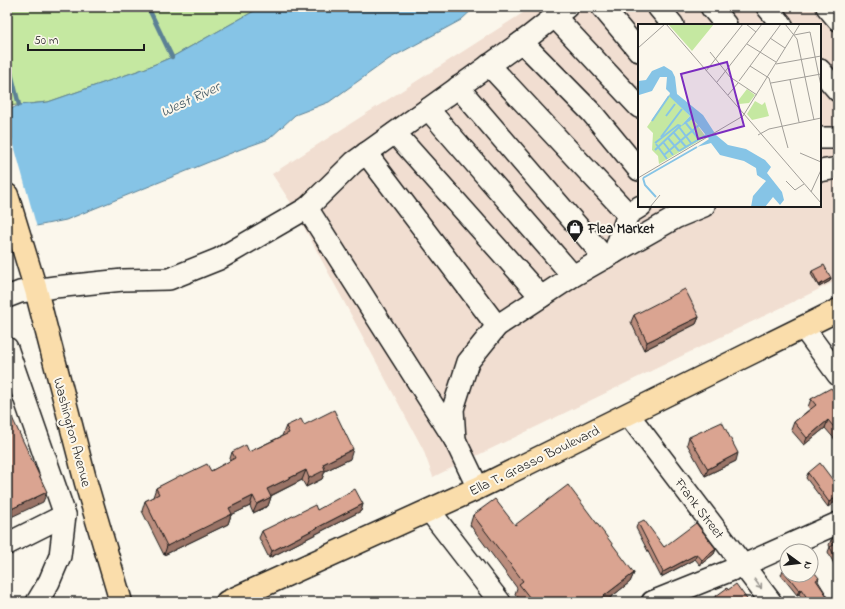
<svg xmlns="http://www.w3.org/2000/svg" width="845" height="609" font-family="'Indie Flower',sans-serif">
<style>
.built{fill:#f1ded1;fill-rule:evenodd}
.green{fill:#c5e8a1;stroke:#70825e}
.water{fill:#86c4e6;stroke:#5c8195}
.pier{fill:#fbf7ec}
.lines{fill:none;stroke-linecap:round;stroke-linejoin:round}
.stream{stroke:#5c8195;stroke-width:4.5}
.minor-casing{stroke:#1c1c1c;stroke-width:24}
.major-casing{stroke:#1c1c1c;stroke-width:25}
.minor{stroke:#fbf7ec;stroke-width:21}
.major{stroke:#faddab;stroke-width:22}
.wall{fill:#bb8d7d;stroke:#1c1c1c}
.shaded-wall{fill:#997366;stroke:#1c1c1c}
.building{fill:#daa491;stroke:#1c1c1c}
.oneway{stroke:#97948e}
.labels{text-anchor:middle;stroke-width:4;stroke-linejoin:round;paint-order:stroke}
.poi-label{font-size:14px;font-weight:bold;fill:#1c1c1c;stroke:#fbf7ec;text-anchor:start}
.street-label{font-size:14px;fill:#1c1c1c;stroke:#fbf7ec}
.water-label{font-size:15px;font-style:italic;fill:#415763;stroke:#fbf7ec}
.inset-river{fill:none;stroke:#86c4e6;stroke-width:2}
.inset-road{fill:none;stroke:#a29f99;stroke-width:1}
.view{fill:#7b2cbf;fill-opacity:0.15;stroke:#7b2cbf;stroke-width:2}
.inset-edge{fill:none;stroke:#1c1c1c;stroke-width:2}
</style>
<rect width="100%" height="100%" fill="#fbf7ec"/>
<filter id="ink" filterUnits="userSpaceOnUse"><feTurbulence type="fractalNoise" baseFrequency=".025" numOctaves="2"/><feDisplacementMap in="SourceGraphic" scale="8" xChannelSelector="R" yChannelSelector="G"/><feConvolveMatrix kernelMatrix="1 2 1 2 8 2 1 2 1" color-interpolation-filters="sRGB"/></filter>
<g filter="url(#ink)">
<!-- built -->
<path class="built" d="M 532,7 L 838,7 L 838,280 L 433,477 L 423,449 L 291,203 L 272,174 ZM 639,25 L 820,25 L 820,206 L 639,206 Z"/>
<!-- green -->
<path class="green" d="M 7,7 L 258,7 L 256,10 L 172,57 L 146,68 L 48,102 L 7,106 Z"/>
<!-- water -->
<path class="water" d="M 258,7 L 475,7 L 461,20 L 389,59 L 329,102 L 295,115 L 269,139 L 241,149 L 66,220 L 7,232 L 7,111 L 19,105 L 48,102 L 146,68 L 172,57 L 256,10 Z"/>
<!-- pier -->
<path class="pier" d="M 7,120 L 37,228 L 7,234 Z"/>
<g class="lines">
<!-- stream -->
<g class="stream">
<path d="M 148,7 L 172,57"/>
<path d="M 7,57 L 19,105"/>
</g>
<defs>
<g id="minor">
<path d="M 602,7 L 639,51"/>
<path d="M 658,7 L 673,25"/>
<path d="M 711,7 L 726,25"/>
<path d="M 767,7 L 782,25"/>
<path d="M 827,7 L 838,20"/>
<path d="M 555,17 L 639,107"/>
<path d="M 522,42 L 592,113 L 639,170"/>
<path d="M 489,65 L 628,214"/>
<path d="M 820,70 L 838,91"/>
<path d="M 458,87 L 605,258"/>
<path d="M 428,109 L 573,276"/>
<path d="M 395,133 L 541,297"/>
<path d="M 820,138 L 838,138"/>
<path d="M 366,153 L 497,326"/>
<path d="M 820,171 L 838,168"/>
<path d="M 307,208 L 354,162 L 530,36 L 567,7"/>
<path d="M 614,253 L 628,214 L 641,206"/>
<path d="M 7,297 L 20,292 L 55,287 L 123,280 L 169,279 L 219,259 L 307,208 L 455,440"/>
<path d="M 803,327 L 838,375"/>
<path d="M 7,348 L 65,515 L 7,544"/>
<path d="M 628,414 L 771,602"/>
<path d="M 478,488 L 455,440 L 453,409 L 468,362 L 497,326 L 573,276 L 675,218 L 704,206"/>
<path d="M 429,510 L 500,602"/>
<path d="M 37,602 L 49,582 L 60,556 L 65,515"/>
<path d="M 652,602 L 744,565 L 838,523"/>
</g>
<g id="major">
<path d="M 7,195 L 36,290 L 86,483 L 121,602"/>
<path d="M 227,602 L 478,488 L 838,310"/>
</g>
</defs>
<!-- minor casing -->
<use href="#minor" class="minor-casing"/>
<!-- major casing -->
<use href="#major" class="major-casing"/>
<!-- minor -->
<use href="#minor" class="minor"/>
<!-- major -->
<use href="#major" class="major"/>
</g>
<!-- wall -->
<g class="wall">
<path d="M 812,271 L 831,278 L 830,281 L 819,287 L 811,274 Z"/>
<path d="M 634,315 L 699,317 L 696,324 L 644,350 L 631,322 Z"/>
<path d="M 838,397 L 838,443 L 825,428 L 804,445 L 791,430 L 794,422 L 810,409 L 808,407 L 811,399 Z"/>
<path d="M 304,425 L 350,459 L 325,471 L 322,479 L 306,487 L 302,480 L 271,496 L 271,497 L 268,506 L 253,513 L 250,506 L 231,515 L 228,524 L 164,555 L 142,511 L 145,501 L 153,497 L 156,488 L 182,476 L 211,471 L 229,462 L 232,452 L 249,452 L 282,436 L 286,426 Z"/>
<path d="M 689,437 L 736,461 L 705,476 L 687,444 Z"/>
<path d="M 808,473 L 838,487 L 828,507 L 806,478 Z"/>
<path d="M 363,504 L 361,511 L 269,558 L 259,538 L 262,531 L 317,510 Z"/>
<path d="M 473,515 L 515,525 L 634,573 L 630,582 L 605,602 L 522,602 L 515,594 L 517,588 L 470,525 Z"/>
<path d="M 638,523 L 664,547 L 716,549 L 714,554 L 700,565 L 695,559 L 661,577 L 636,528 Z"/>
<path d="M 838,536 L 838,570 L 837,570 L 828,552 L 830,547 L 829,545 L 831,540 Z"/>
<path d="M 783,570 L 819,578 L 818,581 L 831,602 L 805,602 L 799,594 L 797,595 L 781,575 Z"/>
</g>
<!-- shaded-wall -->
<g class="shaded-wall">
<path d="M 831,278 L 830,281 L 819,287 L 819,285 Z"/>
<path d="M 699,317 L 696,324 L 644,350 L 647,342 Z"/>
<path d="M 828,420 L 825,428 L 804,445 L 807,438 Z"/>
<path d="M 353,449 L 350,459 L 325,471 L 322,479 L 306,487 L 309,478 L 323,464 Z"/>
<path d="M 738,453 L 736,461 L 705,476 L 708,469 Z"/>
<path d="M 306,470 L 302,480 L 264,499 L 267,489 Z"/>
<path d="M 47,492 L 43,502 L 7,519 L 7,511 Z"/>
<path d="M 253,496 L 250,506 L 231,515 L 228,524 L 164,555 L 167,546 L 229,508 Z"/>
<path d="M 838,496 L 838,500 L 828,507 L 829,502 Z"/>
<path d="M 271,497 L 268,506 L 253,513 L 257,504 Z"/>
<path d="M 363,504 L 361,511 L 269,558 L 272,551 Z"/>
<path d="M 716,549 L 714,554 L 700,565 L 702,560 Z"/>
<path d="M 697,554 L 695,559 L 661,577 L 663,572 Z"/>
<path d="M 634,573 L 630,582 L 605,602 L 596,602 Z"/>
<path d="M 801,589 L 799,594 L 797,595 L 799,590 Z"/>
</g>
<!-- building -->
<g class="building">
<path d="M 824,265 L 831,278 L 819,285 L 812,271 Z"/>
<path d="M 685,289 L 699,317 L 647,342 L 634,315 Z"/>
<path d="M 831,388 L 838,397 L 838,432 L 828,420 L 807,438 L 794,422 L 816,405 L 811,399 Z"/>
<path d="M 7,407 L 47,492 L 7,511 Z"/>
<path d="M 334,410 L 353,449 L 323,464 L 325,470 L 309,478 L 306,470 L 267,489 L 271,497 L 257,504 L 253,496 L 229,508 L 232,514 L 167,546 L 145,501 L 159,494 L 156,488 L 181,475 L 182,476 L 207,464 L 211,471 L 235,458 L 232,452 L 246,445 L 249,452 L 289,433 L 286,426 L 301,419 L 304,425 Z"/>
<path d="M 722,422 L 738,453 L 708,469 L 689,437 Z"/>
<path d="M 820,463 L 838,487 L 838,496 L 829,502 L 808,473 Z"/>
<path d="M 568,485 L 634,573 L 596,602 L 533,602 L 519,584 L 523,581 L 473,515 L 495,499 L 515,525 Z"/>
<path d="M 355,489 L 363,504 L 272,551 L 262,531 L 315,505 L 317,510 Z"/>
<path d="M 644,520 L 664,547 L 696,523 L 716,549 L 702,560 L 697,554 L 663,572 L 638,523 Z"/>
<path d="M 838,536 L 838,563 L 830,547 L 834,545 L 831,540 Z"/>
<path d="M 787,568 L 787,575 L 783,570 Z"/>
<path d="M 811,568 L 819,578 L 816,580 L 831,602 L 810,602 L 801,589 L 799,590 L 787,575 L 811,575 Z"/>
<path d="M 736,584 L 749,602 L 714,602 L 712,599 L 727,588 L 728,590 Z"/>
</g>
<!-- one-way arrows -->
<defs><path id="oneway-shaft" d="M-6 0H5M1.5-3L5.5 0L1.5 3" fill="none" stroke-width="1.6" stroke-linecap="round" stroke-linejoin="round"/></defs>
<use class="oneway" href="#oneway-shaft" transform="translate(758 584) rotate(53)"/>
</g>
<!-- icons -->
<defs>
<symbol id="shop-pin" viewBox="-11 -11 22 30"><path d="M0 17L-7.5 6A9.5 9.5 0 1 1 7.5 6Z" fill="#1c1c1c" stroke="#fbf7ec"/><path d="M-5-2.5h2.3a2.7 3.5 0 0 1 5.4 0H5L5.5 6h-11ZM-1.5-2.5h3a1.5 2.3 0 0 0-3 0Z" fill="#fff"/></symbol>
</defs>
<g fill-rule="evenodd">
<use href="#shop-pin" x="565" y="218" width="20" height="27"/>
</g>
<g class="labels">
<!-- poi labels -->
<g class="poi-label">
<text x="588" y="233">Flea Market</text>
</g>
<!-- street labels -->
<g class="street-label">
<text transform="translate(73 432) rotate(75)" y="5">Washington Avenue</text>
<text transform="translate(534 460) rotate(-26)" y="5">Ella T. Grasso Boulevard</text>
<text transform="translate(700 508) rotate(53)" y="5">Frank Street</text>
</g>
<!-- water labels -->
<g class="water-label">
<text transform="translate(190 99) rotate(-25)" y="5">West River</text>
</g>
</g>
<!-- overview -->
<g transform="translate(638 24)">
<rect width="183" height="183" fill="#fbf7ec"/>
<path d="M 30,0 L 76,0 L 54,27 ZM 109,65 L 117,71 L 111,79 L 101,80 L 99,78 ZM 31,71 L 52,92 L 44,101 L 55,95 L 68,113 L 21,140 L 20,132 L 14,126 L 15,109 L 9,103 ZM 117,77 L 124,81 L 127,78 L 131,92 L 114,96 L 109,90 Z" fill="#c5e8a1"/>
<path d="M 26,42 L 34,47 L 37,53 L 39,70 L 65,91 L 78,111 L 90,121 L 108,125 L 127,136 L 133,143 L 129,149 L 144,168 L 146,176 L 142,181 L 135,173 L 127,183 L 113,183 L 115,172 L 128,157 L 119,151 L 118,144 L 106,137 L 82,131 L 73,119 L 59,123 L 71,115 L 55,95 L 42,103 L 52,92 L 31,72 L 32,69 L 28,65 L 29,53 L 22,53 L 14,67 L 1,71 L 0,57 L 8,56 L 14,47 Z" fill="#86c4e6"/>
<path class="inset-river" d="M 28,92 L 37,80M 14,97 L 31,72M 47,98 L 60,114M 36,109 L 48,123M 23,113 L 44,85M 30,114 L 41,127M 25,118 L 35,131M 17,119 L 40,101 L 43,102M 18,120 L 29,135M 17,126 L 41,103 L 53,119M 41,127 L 68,111M 26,131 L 61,101M 5,154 L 59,123M 5,154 L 7,161 L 18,173"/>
<path class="inset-road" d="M 28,0 L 183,179M 108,0 L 118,8M 147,0 L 159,15 L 176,96M 156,11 L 172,8 L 183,62M 132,14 L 147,24M 109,20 L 138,38M 0,24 L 27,0M 72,28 L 92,53 L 119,71M 138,40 L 183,32M 112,42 L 131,54 L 150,124M 68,47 L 105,0M 152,56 L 161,98M 101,57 L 143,0M 79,58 L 124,0M 133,59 L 183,50M 90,71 L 100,59M 120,111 L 131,105 L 183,94M 162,129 L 183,138M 0,154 L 105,92 L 162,0M 148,157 L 157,166 L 166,160M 173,168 L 183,146M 12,183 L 22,171"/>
<path class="view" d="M 89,38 L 106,102 L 60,115 L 43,50 Z"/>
<rect width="183" height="183" class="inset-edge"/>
</g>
<!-- margin -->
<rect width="845" height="609" fill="none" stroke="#fbf7ec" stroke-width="24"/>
<rect x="12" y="12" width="821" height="585" fill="none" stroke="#1c1c1c" stroke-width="1.5" filter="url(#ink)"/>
<!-- north arrow -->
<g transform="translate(799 563) rotate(105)"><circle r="19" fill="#fbf7ec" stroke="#a29f99"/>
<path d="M0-3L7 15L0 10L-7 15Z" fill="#1c1c1c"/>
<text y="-6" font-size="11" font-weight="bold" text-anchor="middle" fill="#1c1c1c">N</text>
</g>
<!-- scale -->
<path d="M28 44v6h116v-6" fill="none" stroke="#1c1c1c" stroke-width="2"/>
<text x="34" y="44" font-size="12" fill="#1c1c1c" stroke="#fbf7ec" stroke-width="3" paint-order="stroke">50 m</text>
</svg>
